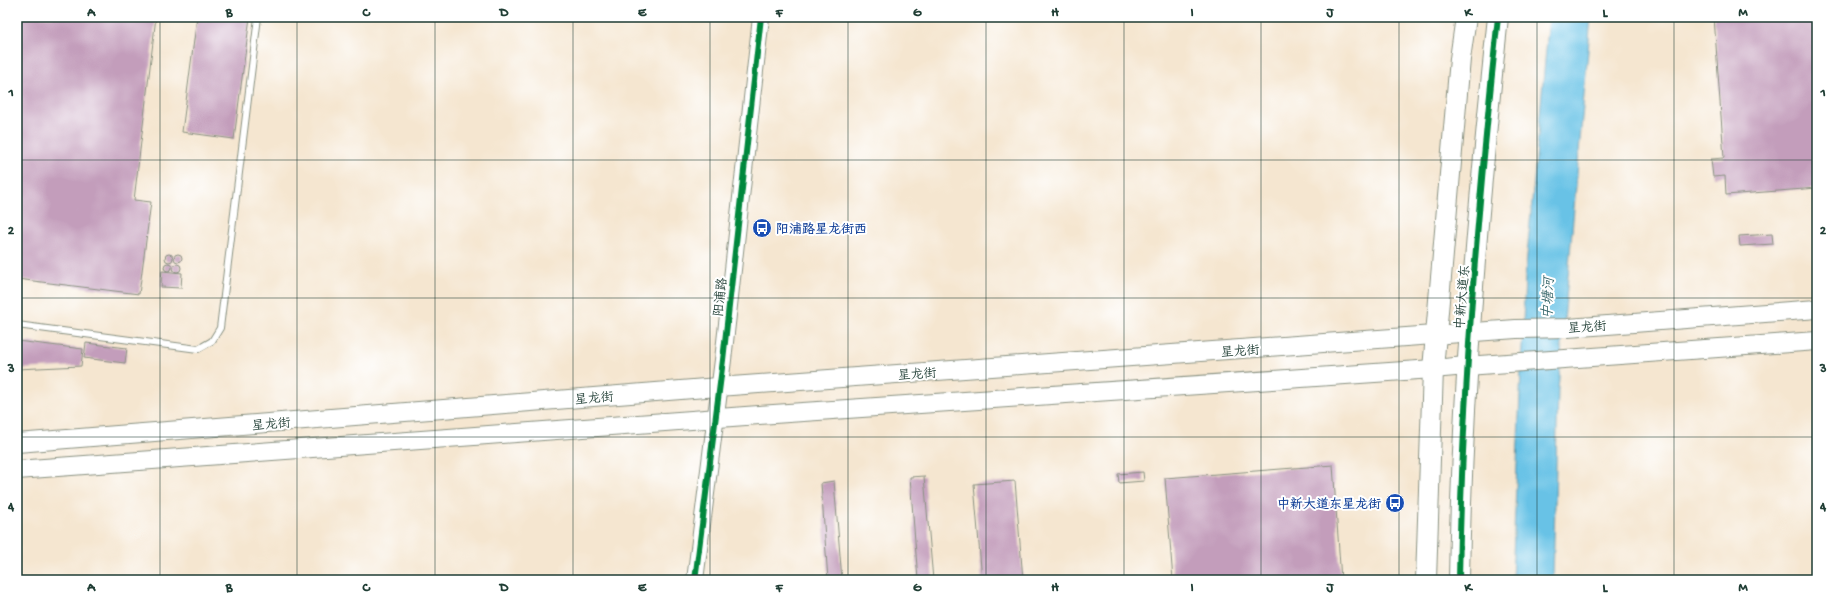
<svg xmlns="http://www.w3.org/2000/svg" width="1834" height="597" font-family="'Gochi Hand','LXGW WenKai TC',sans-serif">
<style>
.water{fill:#68c2e6;stroke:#44808d}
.building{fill:#c39dbb}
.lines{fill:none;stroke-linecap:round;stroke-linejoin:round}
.service-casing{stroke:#8a9282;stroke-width:8}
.tertiary-casing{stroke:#8a9282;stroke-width:18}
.secondary-casing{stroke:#8a9282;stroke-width:20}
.primary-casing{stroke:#8a9282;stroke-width:22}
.service{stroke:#fff;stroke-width:6}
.tertiary{stroke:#fff;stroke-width:16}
.secondary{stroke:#fff;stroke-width:18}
.primary{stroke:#fff;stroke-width:20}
.cycleway-casing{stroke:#fff;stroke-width:8}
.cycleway{stroke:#00873e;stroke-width:6}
.grid{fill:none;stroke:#1f3d34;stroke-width:1;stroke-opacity:0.55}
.labels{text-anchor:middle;stroke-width:4;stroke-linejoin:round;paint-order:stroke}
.transit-label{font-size:13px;font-weight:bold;fill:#164399;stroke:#fff;text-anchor:start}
.street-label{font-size:13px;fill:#1f3d34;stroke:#fff}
.water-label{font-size:14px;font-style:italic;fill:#356569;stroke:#fff}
.neatline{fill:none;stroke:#1f3d34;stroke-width:1.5}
.grid-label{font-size:13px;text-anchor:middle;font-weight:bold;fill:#1f3d34}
</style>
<rect width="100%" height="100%" fill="#fff"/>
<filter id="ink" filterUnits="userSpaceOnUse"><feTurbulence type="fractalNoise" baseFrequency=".025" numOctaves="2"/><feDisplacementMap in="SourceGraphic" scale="8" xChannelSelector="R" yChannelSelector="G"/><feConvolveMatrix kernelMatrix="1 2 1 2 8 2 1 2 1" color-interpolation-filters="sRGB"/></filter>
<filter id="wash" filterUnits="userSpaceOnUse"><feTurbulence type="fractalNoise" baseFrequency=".012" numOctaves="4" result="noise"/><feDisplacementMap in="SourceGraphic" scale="16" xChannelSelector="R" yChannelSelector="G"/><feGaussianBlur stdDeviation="0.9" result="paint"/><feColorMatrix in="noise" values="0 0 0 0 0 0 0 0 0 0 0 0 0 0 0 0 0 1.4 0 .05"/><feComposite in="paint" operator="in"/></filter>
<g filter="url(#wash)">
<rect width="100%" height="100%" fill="#f5e6d0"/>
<!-- water -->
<path class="water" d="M 1549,17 L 1591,17 L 1558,389 L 1553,580 L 1512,580 L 1525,277 Z"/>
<g id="blocks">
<!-- building -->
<g class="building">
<path d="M 17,17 L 156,17 L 134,200 L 151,202 L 139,294 L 17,279 Z"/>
<path d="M 197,17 L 250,17 L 234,139 L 182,132 Z"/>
<path d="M 1714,17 L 1817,17 L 1817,188 L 1726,195 L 1725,176 L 1713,177 L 1711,159 L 1724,158 Z"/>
<path d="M 1772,234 L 1773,244 L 1740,246 L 1739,236 Z"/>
<circle cx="178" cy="258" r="4"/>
<circle cx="169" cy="258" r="4"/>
<circle cx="168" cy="267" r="4"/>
<circle cx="177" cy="268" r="4"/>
<path d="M 162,271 L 182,273 L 181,288 L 161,287 Z"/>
<path d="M 17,341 L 83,349 L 81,366 L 17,369 Z"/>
<path d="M 86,343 L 127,348 L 125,363 L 84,358 Z"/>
<path d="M 1333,465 L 1341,580 L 1173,580 L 1165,478 Z"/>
<path d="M 1143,472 L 1144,481 L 1119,483 L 1118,474 Z"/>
<path d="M 924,476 L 933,580 L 918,580 L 910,477 Z"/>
<path d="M 834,481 L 842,580 L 828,580 L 821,483 Z"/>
<path d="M 1015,481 L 1023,580 L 982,580 L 974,484 Z"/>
</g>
</g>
</g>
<g filter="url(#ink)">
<use href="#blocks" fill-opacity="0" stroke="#8a9282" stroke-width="1"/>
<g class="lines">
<defs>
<path id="service" d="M 17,325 L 198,349 L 212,341 L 220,328 L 258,17"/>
<path id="tertiary" d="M 695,580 L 723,360 L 761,17"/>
<g id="secondary">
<path d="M 17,443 L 718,387 L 1516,329 L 1568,328 L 1817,309"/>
<path d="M 17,470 L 759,415 L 1433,369 L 1466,366 L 1817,341"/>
</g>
<g id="primary">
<path d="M 1426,580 L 1433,369 L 1460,59 L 1466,17"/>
<path d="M 1459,580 C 1462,392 1478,204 1498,17"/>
</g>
</defs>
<!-- service casing -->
<use href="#service" class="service-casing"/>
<!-- tertiary casing -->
<use href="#tertiary" class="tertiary-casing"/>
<!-- secondary casing -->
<use href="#secondary" class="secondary-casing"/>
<!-- primary casing -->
<use href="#primary" class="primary-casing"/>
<!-- service -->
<use href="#service" class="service"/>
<!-- tertiary -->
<use href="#tertiary" class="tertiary"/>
<!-- secondary -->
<use href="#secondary" class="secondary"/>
<!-- primary -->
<use href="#primary" class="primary"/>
<defs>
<g id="cycleway">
<path d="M 695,580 L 723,360 L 761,17"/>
<path d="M 1459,580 C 1462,392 1478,204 1498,17"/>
</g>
</defs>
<!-- cycleway casing -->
<use href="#cycleway" class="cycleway-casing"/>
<!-- cycleway -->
<use href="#cycleway" class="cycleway"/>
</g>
</g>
<!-- grid -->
<path class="grid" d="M 160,17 L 160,580M 297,17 L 297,580M 435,17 L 435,580M 573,17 L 573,580M 710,17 L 710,580M 848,17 L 848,580M 986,17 L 986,580M 1124,17 L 1124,580M 1261,17 L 1261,580M 1399,17 L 1399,580M 1537,17 L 1537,580M 1674,17 L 1674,580M 17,160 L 1817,160M 17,298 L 1817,298M 17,437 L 1817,437"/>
<!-- icons -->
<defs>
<symbol id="bus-disc" viewBox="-11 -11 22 22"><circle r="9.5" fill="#1a4fb4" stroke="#fff"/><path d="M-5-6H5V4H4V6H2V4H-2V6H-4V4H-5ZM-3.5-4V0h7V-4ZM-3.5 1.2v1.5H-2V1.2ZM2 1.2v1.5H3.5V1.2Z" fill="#fff"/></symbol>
</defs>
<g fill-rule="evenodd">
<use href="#bus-disc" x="751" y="217" width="22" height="22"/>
<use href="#bus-disc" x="1384" y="492" width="22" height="22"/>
</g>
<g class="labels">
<!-- transit labels -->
<g class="transit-label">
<text x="776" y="233">阳浦路星龙街西</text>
<text x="1381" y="508" text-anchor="end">中新大道东星龙街</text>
</g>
<!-- street labels -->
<g class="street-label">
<text transform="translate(719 297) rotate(-84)" y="5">阳浦路</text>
<text transform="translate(1461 297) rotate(-85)" y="5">中新大道东</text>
<text transform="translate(1587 326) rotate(-4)" y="5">星龙街</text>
<text transform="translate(1240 350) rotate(-4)" y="5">星龙街</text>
<text transform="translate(917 373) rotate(-4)" y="5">星龙街</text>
<text transform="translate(594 397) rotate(-5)" y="5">星龙街</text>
<text transform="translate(271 423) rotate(-5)" y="5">星龙街</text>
</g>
<!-- water labels -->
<g class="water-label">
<text transform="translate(1547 298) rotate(-87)" y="5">中塘河</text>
</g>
</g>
<!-- margin -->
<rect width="1834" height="597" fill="none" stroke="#fff" stroke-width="44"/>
<rect x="22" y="22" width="1790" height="553" class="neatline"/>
<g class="grid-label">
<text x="91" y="16">A</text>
<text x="229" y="16">B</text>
<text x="366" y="16">C</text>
<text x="504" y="16">D</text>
<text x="642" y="16">E</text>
<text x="779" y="16">F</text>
<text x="917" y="16">G</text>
<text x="1055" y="16">H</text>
<text x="1192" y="16">I</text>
<text x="1330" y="16">J</text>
<text x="1468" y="16">K</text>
<text x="1605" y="16">L</text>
<text x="1743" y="16">M</text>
<text x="11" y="96">1</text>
<text x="1823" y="96">1</text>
<text x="11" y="234">2</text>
<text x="1823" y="234">2</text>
<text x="11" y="372">3</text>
<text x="1823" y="372">3</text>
<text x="11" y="510">4</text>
<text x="1823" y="510">4</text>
<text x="91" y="591">A</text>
<text x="229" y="591">B</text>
<text x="366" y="591">C</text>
<text x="504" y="591">D</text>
<text x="642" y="591">E</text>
<text x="779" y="591">F</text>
<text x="917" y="591">G</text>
<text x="1055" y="591">H</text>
<text x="1192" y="591">I</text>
<text x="1330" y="591">J</text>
<text x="1468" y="591">K</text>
<text x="1605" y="591">L</text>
<text x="1743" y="591">M</text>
</g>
</svg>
